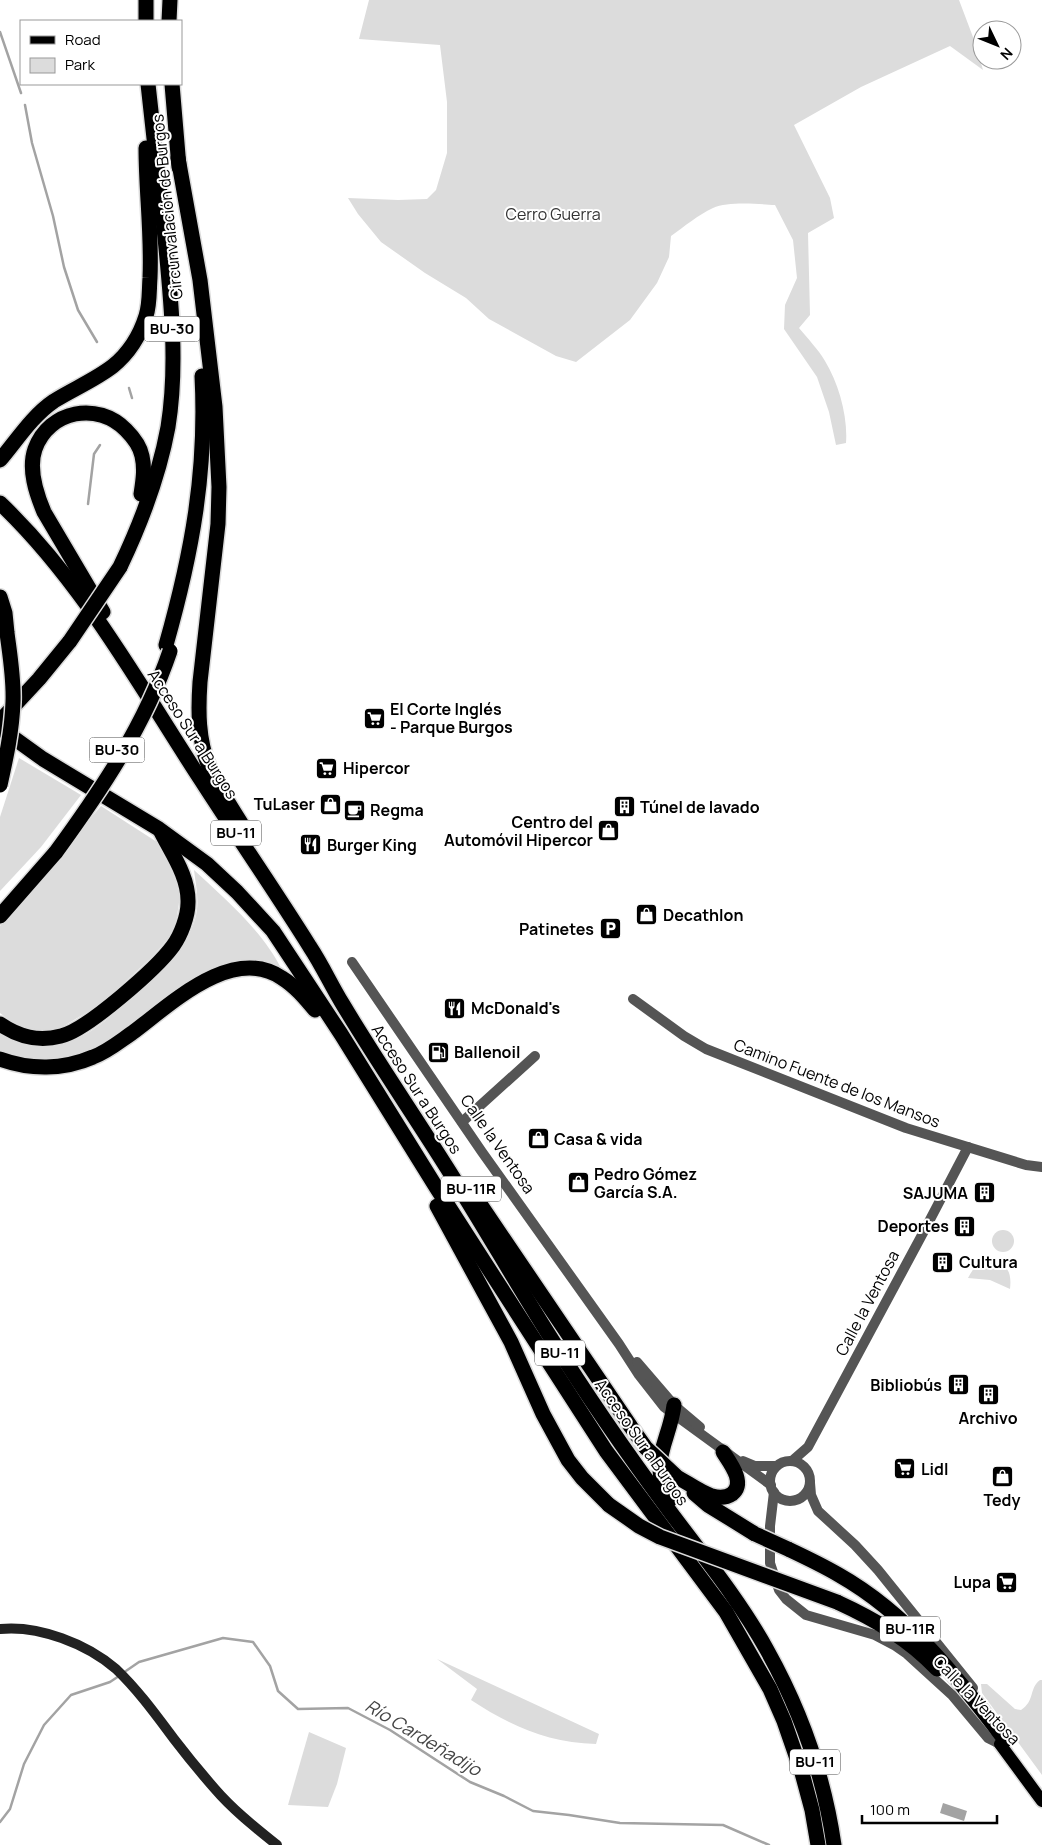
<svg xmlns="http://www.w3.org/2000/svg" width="1042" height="1845" font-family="Manrope,sans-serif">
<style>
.green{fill:#dcdcdc}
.water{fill:#a3a3a3}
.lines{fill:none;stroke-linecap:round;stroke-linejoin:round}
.stream{stroke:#a3a3a3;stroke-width:2.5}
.primary-casing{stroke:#dbdbdb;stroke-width:15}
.motorway-casing{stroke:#dbdbdb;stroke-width:18}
.minor{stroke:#555;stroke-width:10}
.secondary{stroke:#222;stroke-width:10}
.primary{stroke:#000;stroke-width:12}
.motorway{stroke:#000;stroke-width:15}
.motorway-bridge-casing{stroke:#dbdbdb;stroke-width:18;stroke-linecap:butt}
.motorway-bridge{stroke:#000;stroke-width:15}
.labels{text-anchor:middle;stroke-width:4;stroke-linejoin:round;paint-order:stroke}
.shield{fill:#fff;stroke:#4c4c4c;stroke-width:1}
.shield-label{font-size:15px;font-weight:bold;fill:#000}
.street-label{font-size:16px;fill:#000;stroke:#fff}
.park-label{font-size:16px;fill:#333;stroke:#fff}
.poi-label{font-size:16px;font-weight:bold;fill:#000;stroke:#fff;text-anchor:start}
.water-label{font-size:18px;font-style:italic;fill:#444;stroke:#fff}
</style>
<rect width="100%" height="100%" fill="#fff"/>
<!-- green -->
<g class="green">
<path d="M 369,0 L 959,0 L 976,45 L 983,70 L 950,46 L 861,87 L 794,125 L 830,198 L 834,218 L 808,233 L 810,315 L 799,328 C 808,339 818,349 825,361 C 839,384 848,417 846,443 L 836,445 L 829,412 L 817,377 L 784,329 L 785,305 L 797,278 L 793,240 L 775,205 C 759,204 728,201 713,208 C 698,215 685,226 671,236 L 669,257 L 657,283 L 630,320 L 576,362 L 556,356 L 489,319 L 466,298 L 425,273 L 381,242 L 358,214 L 348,198 L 398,200 L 427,199 L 436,190 L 447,153 L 447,102 L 440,45 L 359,39 Z"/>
<path d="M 19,758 L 81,795 L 41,847 L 0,891 L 0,817 Z"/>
<path d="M 101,806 L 160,844 L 178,882 L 180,896 L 176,923 L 170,936 L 153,956 L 101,1004 L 57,1030 L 34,1032 L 13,1023 L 0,1013 L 0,926 L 9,913 Z"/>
<path d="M 194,870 C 225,899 263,931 282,970 L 256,962 L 172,998 L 88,1055 L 55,1064 L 13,1057 L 0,1052 L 0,1032 C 16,1042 39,1050 58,1045 C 67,1043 78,1038 86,1034 C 105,1023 121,1007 137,993 C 160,972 186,951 195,919 C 200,903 196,887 194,870 Z"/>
<circle cx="1003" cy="1241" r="11"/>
<path d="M 988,1260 C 1007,1263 1012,1271 1010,1289 L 990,1280 L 968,1278 C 973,1268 978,1263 988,1260 Z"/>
<path d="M 437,1659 L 599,1734 L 596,1744 C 547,1743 511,1726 471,1700 L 477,1689 Z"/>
<path d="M 1040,1680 L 1042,1680 L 1042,1775 L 982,1693 L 981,1684 L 987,1684 L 1015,1709 L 1021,1710 C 1035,1701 1029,1688 1040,1680 Z"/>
<path d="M 309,1732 L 346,1748 L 337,1784 L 328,1807 L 288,1805 Z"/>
</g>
<!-- water -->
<path class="water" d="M 943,1803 L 967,1811 L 964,1821 L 940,1813 Z"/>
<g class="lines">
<!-- stream -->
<g class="stream">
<path d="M 0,32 L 21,93"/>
<path d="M 25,105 L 32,143 L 53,216 L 64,267 L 78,310 L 97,342"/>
<path d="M 129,388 L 132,398"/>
<path d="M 88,504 L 94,454 L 100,445"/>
<path d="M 123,1673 L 139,1662 L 223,1638 L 253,1642 L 270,1666 L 278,1691 L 298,1709 L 348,1708 L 390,1730 L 470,1782 L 504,1796 L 533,1811 L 569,1815 L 620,1823 L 723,1825 L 769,1845"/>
<path d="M 0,1822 L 10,1809 L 24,1764 L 44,1725 L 71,1695 L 110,1682 L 119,1676"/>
</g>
<defs>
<path id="primary" d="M 1000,1744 L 1042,1801"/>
<g id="motorway">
<path d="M 146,0 L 146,21"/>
<path d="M 169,21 L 170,0"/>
<path d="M 172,84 L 179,167"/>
<path d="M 178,158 L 200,280 L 215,407 L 219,487 L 218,524 L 200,682 C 198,711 198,739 209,767 C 218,789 238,817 250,838"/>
<path d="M 0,460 C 17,440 32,416 54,401 C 73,389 95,380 113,366 C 129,353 140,335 146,316 C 150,304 149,290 150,278 C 152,234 146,191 146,148"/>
<path d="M 0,503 C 83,582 139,685 201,780 C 237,836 275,891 310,947 C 322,965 331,985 342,1003 C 376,1060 414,1115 449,1171 C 483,1225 515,1281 549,1335 C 587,1396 628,1455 671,1513 C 704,1557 740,1601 767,1650 C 801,1711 824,1776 834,1845"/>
<path d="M 120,567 C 141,523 159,476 168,427 C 178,365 171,300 165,238 C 159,187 154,135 148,84"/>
<path d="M 0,597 L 5,613 L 7,633"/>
<path d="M 103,612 L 44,512 C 36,493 28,469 35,449 C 49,410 98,401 126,430 C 133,437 140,446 142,456 C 145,469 143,481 141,494"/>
<path d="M 166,645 C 192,553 207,472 202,376"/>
<path d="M 0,721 L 39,679 L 70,641"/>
<path d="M 0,728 L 43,759 L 159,829 L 207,864 L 237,892 L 273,931 L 341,1034 L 436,1187 L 606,1451 L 726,1612 L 770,1689 L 784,1721 L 802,1773 L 812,1810 L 818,1845"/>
<path d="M 0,916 L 56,852"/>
<path d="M 0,1024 C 19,1037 38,1042 61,1036 C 87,1030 157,968 173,946 C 181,935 188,916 188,903 C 189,877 172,854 161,832"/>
<path d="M 0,1059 C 30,1070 63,1070 93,1057 C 107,1052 119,1042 132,1033 C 170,1005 232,944 282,978 C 295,986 305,998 315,1010"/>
<path d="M 480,1204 L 631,1427 L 646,1448"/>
<path d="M 437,1206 L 511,1342 L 543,1414 L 568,1460 L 582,1478 L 609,1505"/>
<path d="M 677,1477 C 688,1483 700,1492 712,1496 C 719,1498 726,1498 732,1494 C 746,1483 730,1463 723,1452"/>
<path d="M 694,1493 L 708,1505 L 755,1534"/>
<path d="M 671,1499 C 646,1464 670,1441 674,1405"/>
<path d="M 788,1549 C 805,1557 822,1565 839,1575 C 908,1614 958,1678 1005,1740"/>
<path d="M 837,1602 C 874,1619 909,1639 937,1669"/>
</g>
</defs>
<!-- primary casing -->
<use href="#primary" class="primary-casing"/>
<!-- motorway casing -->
<use href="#motorway" class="motorway-casing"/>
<!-- minor -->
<g class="minor">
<path d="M 352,962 L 482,1152 L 619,1344 L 639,1375 L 664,1407 L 771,1485"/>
<path d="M 633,999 L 684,1036 L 706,1049 L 906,1128 L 1026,1165 L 1042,1167"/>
<path d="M 462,1122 L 535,1056"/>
<path d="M 637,1362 L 674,1405 L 700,1427"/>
<circle cx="790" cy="1481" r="20"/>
<path d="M 743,1461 L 755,1466 L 776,1466"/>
<path d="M 792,1461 L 808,1447 L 923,1233 L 968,1147"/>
<path d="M 810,1483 L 811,1495 L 818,1511 L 855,1545 L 878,1570 L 973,1688"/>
<path d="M 774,1492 L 770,1526 L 770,1563 L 779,1590 L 786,1599 L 806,1615 L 875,1635 L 894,1645 L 907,1654 L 952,1695 L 988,1738 L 1000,1744"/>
</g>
<!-- secondary -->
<path class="secondary" d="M 0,1629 C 39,1625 87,1644 116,1669 C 138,1690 156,1715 174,1739 C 187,1756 201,1773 215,1789 C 233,1810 256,1828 277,1845"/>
<!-- primary -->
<use href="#primary" class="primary"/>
<!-- motorway -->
<use href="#motorway" class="motorway"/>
<defs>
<g id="motorway-bridge">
<path d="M 70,641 L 120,567"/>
<path d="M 0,785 C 6,758 12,731 13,702 C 14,679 10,656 7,633"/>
<path d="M 56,852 C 102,789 145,725 170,651"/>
<path d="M 646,1448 L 677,1477"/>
<path d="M 609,1505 L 639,1526 L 660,1537 L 837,1602"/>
<path d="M 755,1534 L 788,1549"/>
</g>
</defs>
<!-- motorway-bridge casing -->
<use href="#motorway-bridge" class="motorway-bridge-casing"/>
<!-- motorway-bridge -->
<use href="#motorway-bridge" class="motorway-bridge"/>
</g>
<!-- icons -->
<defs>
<symbol id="supermarket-square" viewBox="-11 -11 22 22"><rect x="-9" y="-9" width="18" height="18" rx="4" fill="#000" stroke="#fff"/><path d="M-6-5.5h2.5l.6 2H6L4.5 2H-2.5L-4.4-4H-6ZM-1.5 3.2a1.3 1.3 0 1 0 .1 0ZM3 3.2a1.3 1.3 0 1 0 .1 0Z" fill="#fff"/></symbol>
<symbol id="shop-square" viewBox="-11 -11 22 22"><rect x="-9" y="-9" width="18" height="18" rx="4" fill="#000" stroke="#fff"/><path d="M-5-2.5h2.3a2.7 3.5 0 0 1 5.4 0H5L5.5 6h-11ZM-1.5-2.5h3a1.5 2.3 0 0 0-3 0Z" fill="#fff"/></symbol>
<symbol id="building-square" viewBox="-11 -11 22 22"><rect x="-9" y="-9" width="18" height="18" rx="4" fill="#000" stroke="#fff"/><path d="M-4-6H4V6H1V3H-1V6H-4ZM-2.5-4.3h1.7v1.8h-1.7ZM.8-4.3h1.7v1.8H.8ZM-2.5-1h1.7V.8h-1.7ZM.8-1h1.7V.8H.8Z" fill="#fff"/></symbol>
<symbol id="cafe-square" viewBox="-11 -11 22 22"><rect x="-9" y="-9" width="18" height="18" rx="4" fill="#000" stroke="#fff"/><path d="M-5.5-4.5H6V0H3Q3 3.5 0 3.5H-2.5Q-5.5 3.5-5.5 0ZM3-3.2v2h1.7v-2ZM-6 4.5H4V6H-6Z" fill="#fff"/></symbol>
<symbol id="restaurant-square" viewBox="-11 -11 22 22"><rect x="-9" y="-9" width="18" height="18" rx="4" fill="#000" stroke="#fff"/><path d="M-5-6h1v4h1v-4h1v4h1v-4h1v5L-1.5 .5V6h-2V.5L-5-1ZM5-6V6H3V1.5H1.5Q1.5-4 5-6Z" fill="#fff"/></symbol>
<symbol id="parking-square" viewBox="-11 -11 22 22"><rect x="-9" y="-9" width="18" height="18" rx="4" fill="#000" stroke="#fff"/><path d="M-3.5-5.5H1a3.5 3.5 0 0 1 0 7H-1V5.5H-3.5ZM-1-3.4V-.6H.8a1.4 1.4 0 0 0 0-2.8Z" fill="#fff"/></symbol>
<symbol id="fuel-square" viewBox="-11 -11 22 22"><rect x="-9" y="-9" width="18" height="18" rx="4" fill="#000" stroke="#fff"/><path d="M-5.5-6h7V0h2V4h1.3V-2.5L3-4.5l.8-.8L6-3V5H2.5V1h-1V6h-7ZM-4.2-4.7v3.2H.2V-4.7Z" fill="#fff"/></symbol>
</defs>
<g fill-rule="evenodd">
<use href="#supermarket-square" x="362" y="706" width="25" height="25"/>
<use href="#supermarket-square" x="314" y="756" width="25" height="25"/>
<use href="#shop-square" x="318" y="792" width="25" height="25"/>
<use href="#building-square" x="612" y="794" width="25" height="25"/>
<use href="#cafe-square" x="342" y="798" width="25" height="25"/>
<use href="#shop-square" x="596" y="818" width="25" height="25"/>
<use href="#restaurant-square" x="298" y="832" width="25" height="25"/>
<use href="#shop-square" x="634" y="902" width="25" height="25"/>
<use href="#parking-square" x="598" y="916" width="25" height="25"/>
<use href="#restaurant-square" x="442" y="996" width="25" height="25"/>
<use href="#fuel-square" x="426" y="1040" width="25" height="25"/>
<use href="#shop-square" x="526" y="1126" width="25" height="25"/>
<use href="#shop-square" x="566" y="1170" width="25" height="25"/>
<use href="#building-square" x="972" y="1180" width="25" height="25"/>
<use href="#building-square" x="952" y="1214" width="25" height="25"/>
<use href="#building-square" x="930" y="1250" width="25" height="25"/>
<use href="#building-square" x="946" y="1372" width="25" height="25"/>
<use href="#building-square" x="976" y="1382" width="25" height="25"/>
<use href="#supermarket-square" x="892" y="1456" width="25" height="25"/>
<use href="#shop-square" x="990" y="1464" width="25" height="25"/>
<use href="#supermarket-square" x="994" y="1570" width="25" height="25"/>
</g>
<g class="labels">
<!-- shield labels -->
<g class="shield">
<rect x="144.5" y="316.5" width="55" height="25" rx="4"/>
<rect x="89.5" y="737.5" width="55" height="25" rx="4"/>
<rect x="211" y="820.5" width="50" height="25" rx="4"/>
<rect x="441" y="1176.5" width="60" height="25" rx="4"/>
<rect x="535" y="1340.5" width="50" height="25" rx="4"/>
<rect x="880" y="1616.5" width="60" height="25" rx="4"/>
<rect x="790" y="1749.5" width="50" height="25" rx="4"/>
</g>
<g class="shield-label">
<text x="172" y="334">BU-30</text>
<text x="117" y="755">BU-30</text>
<text x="236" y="838">BU-11</text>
<text x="471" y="1194">BU-11R</text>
<text x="560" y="1358">BU-11</text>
<text x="910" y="1634">BU-11R</text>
<text x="815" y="1767">BU-11</text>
</g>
<!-- street labels -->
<g class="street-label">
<text transform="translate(167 207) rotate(-96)" y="6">Circunvalación de Burgos</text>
<text transform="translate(193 734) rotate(57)" y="6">Acceso Sur a Burgos</text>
<text transform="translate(837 1083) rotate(21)" y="6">Camino Fuente de los Mansos</text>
<text transform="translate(417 1089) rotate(57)" y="6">Acceso Sur a Burgos</text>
<text transform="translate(498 1144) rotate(55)" y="6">Calle la Ventosa</text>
<text transform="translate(867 1303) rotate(-62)" y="6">Calle la Ventosa</text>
<text transform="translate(642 1442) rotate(55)" y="6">Acceso Sur a Burgos</text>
<text transform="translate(977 1700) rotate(46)" y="6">Calle la Ventosa</text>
</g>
<!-- park labels -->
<g class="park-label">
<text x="553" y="220">Cerro Guerra</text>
</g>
<!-- poi labels -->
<g class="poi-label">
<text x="390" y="715">El Corte Inglés<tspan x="390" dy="18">- Parque Burgos</tspan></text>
<text x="343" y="774">Hipercor</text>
<text x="315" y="810" text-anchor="end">TuLaser</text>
<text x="640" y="813">Túnel de lavado</text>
<text x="370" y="816">Regma</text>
<text x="593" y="828" text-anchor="end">Centro del<tspan x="593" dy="18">Automóvil Hipercor</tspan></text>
<text x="327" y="851">Burger King</text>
<text x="663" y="921">Decathlon</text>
<text x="594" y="935" text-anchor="end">Patinetes</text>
<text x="471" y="1014">McDonald's</text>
<text x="454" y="1058">Ballenoil</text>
<text x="554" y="1145">Casa &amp; vida</text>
<text x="594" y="1180">Pedro Gómez<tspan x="594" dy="18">García S.A.</tspan></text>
<text x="968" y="1199" text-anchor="end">SAJUMA</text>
<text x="949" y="1232" text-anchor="end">Deportes</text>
<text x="959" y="1268">Cultura</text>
<text x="942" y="1391" text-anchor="end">Bibliobús</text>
<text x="988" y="1424" text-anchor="middle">Archivo</text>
<text x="921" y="1475">Lidl</text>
<text x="1002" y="1506" text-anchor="middle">Tedy</text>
<text x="991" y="1588" text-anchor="end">Lupa</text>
</g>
<!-- water labels -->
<g class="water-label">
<text transform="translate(423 1738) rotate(31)" y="6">Río Cardeñadijo</text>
</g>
</g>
<!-- legend -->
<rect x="20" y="20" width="162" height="65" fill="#ffffff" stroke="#999999"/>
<rect x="30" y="36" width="25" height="8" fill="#000000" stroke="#999999"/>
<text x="65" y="45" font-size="15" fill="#000000">Road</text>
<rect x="30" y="58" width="25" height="15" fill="#dcdcdc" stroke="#999999"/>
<text x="65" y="70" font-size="15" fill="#000000">Park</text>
<!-- north arrow -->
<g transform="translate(997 45) rotate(133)"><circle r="24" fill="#ffffff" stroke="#999999"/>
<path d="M0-4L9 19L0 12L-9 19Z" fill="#000000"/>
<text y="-8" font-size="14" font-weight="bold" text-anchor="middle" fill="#000000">N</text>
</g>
<!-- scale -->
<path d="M862 1815v8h135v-8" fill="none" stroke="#000000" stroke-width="2.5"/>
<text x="870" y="1815" font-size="15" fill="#000000" stroke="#ffffff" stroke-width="4" paint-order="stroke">100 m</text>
</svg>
